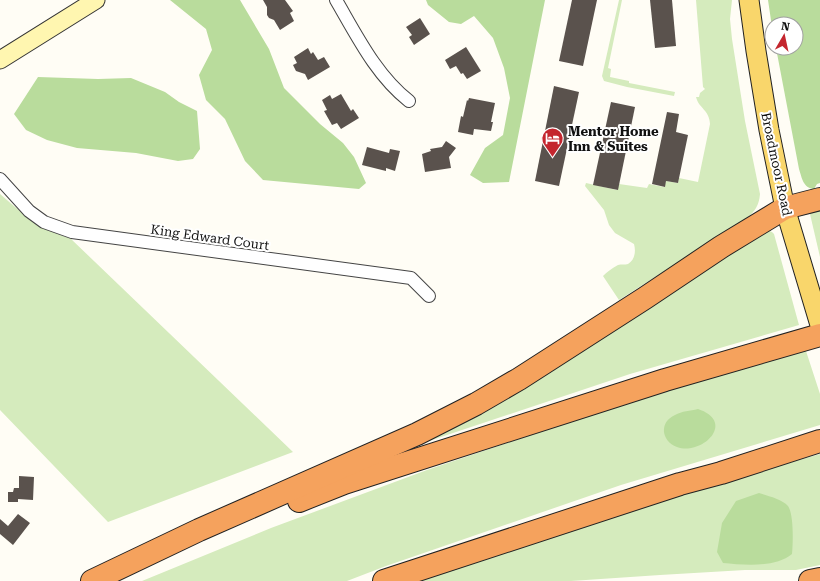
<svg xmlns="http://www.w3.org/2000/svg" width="820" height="581" font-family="'Roboto Serif',serif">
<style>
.green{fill:#d5ebbd}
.forest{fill:#b9dc9c}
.building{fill:#5a524d}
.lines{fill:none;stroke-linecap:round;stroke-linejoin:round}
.minor-casing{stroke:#444;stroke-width:14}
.secondary-casing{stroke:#333;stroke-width:19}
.primary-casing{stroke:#222;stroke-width:21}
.motorway-casing{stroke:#222;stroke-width:24}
.minor{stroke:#fff;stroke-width:12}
.secondary{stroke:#fff6b0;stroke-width:17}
.primary{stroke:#f9d66b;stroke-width:19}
.motorway{stroke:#f5a25d;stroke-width:22}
.labels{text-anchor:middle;stroke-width:4;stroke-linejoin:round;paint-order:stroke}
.poi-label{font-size:13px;font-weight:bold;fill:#111;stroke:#fff;text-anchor:start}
.street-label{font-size:13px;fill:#111;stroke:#fff}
</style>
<rect width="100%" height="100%" fill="#fffdf5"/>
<!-- green -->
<g class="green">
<path d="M 619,0 L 622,0 L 608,68 L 611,69 L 610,77 L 629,81 L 629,83 L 675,92 L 674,96 L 627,87 L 604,81 L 602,76 Z"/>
<path d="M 696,0 L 732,0 L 730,19 L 732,39 L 745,121 L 760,194 C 759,206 755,211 746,219 L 619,300 L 603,276 C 607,272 612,268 618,265 C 621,264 625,265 628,264 C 635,260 636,251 634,244 L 615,233 L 609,225 L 604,210 L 585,186 L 586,183 L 617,190 L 619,184 L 647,188 L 649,184 L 664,187 L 666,181 L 678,183 L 679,178 L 698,182 L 710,124 C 709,109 699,109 696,97 L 699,97 L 700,93 L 705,89 L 703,87 Z"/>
<path d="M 0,194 C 22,213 41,230 70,238 L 293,452 L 108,522 L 0,410 Z"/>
<path d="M 820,207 L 820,257 L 810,214 L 812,210 Z"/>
<path d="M 767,230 L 772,232 L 774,234 L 799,325 L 630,374 L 426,442 L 424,438 Z"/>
<path d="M 806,351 L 820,394 L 820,425 L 621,485 L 386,566 L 347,581 L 142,581 L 271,528 L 427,470 L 528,436 L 657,394 L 756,364 Z"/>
<path d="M 820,454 L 820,565 L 796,570 L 745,570 L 660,575 L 571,581 L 421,581 L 561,532 L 671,497 Z"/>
</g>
<!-- forest -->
<g class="forest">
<path d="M 170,0 L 240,0 L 269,49 L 284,88 L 320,124 L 343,143 L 354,157 L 366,183 L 359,189 L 263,180 L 245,161 L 225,119 L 206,100 L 199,75 L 212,50 L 206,29 Z"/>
<path d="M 426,0 L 545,0 L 509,182 L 483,183 L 470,175 L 485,148 L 503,135 L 510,98 L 504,68 L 493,38 L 474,16 L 461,24 L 449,22 L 428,5 Z"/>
<path d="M 768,0 L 820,0 L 820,183 L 817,184 L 814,189 C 803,188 802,178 799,169 L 776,48 L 796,48 L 796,24 L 772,24 L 772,27 Z"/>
<path d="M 38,77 L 98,79 L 131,78 L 165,92 L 179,102 L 197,111 L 200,149 L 193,159 L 178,161 L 136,153 L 77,148 L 47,140 L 26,130 L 14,114 Z"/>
<path d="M 698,409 C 737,422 702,456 677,447 C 661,441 659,422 675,415 C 682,411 690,411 698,409 Z"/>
<path d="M 759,493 C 768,496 782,499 788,506 C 794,515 793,543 792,554 C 775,568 744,565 723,563 L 717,552 L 722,523 L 736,501 Z"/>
</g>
<!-- building -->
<g class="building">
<path d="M 263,0 L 285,0 L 293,11 L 290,13 L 294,21 L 280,30 L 274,20 L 269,18 L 267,15 L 267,7 Z"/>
<path d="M 572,0 L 597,0 L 583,66 L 559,61 Z"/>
<path d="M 650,0 L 672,0 L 676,46 L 655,48 Z"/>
<path d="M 420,18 L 430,34 L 414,45 L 409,37 L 412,35 L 406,27 Z"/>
<path d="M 466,47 L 481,71 L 467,79 L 463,73 L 461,74 L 456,66 L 450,69 L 445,60 Z"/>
<path d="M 308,48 L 311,54 L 313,52 L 318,60 L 324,57 L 330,67 L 308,80 L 305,74 L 296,71 L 293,65 L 297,63 L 294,57 Z"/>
<path d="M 554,86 L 579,92 L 559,186 L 535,181 Z"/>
<path d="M 341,94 L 351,111 L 353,109 L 359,118 L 341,129 L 337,123 L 332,125 L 324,111 L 327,110 L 322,100 L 330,95 L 332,99 Z"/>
<path d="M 469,98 L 495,103 L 491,122 L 493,122 L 491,131 L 474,129 L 473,135 L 458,132 L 461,116 L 463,117 L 467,100 L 468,101 Z"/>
<path d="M 611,102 L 635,107 L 618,190 L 593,185 Z"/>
<path d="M 667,112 L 679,114 L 676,132 L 688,135 L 678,183 L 666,181 L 665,187 L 652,184 Z"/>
<path d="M 446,141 L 456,148 L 449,157 L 451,168 L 425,172 L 422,154 L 431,151 L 430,149 L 442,147 Z"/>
<path d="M 367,147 L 389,153 L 390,149 L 400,151 L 395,171 L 386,168 L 386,171 L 362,165 Z"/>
<path d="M 19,476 L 34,477 L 33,500 L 18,499 L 18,502 L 8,502 L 8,492 L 13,492 L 14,488 L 19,488 Z"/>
<path d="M 18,514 L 30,523 L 13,545 L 0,534 L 0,519 L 8,526 Z"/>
</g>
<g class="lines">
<defs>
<g id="minor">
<path d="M 336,0 C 357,36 376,75 409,101"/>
<path d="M 0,179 L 29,211 L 44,222 L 72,232 L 411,278 L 429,296"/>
</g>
<path id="secondary" d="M 0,60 L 96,0"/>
<path id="primary" d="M 749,0 L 756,51 L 769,130 L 785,208 L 820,325"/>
<g id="motorway">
<path d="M 299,501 L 344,483 L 665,380 L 820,335"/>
<path d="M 92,581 L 199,530 L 417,434 L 476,404 L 519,379 L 645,298 L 721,247 L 785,208 L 820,199"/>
<path d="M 384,581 L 680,484 L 721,473 L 820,441"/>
<path d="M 810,581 L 820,579"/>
</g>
</defs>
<!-- minor casing -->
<use href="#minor" class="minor-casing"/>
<!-- secondary casing -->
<use href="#secondary" class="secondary-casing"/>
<!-- primary casing -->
<use href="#primary" class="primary-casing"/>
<!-- motorway casing -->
<use href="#motorway" class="motorway-casing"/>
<!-- minor -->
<use href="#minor" class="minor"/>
<!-- secondary -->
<use href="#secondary" class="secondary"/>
<!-- primary -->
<use href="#primary" class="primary"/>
<!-- motorway -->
<use href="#motorway" class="motorway"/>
</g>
<!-- icons -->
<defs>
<symbol id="hotel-pin" viewBox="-11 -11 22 30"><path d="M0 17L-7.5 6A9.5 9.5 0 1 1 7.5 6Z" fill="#c4262e" stroke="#fff"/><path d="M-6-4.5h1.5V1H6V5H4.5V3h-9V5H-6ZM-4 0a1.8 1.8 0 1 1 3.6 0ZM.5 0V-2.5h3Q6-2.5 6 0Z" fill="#fff"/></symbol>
</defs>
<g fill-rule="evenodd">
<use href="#hotel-pin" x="540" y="126" width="25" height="34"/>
</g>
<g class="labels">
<!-- poi labels -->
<g class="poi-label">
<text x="568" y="136">Mentor Home<tspan x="568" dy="15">Inn &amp; Suites</tspan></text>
</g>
<!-- street labels -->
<g class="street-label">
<text transform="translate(777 164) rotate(78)" y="5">Broadmoor Road</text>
<text transform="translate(210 237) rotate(8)" y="5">King Edward Court</text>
</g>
</g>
<!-- north arrow -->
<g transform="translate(784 36) rotate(9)"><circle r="19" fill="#ffffff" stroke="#a0a0a0"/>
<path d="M0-3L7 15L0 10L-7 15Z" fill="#c4262e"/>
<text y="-6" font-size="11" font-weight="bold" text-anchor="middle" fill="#111111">N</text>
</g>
</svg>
